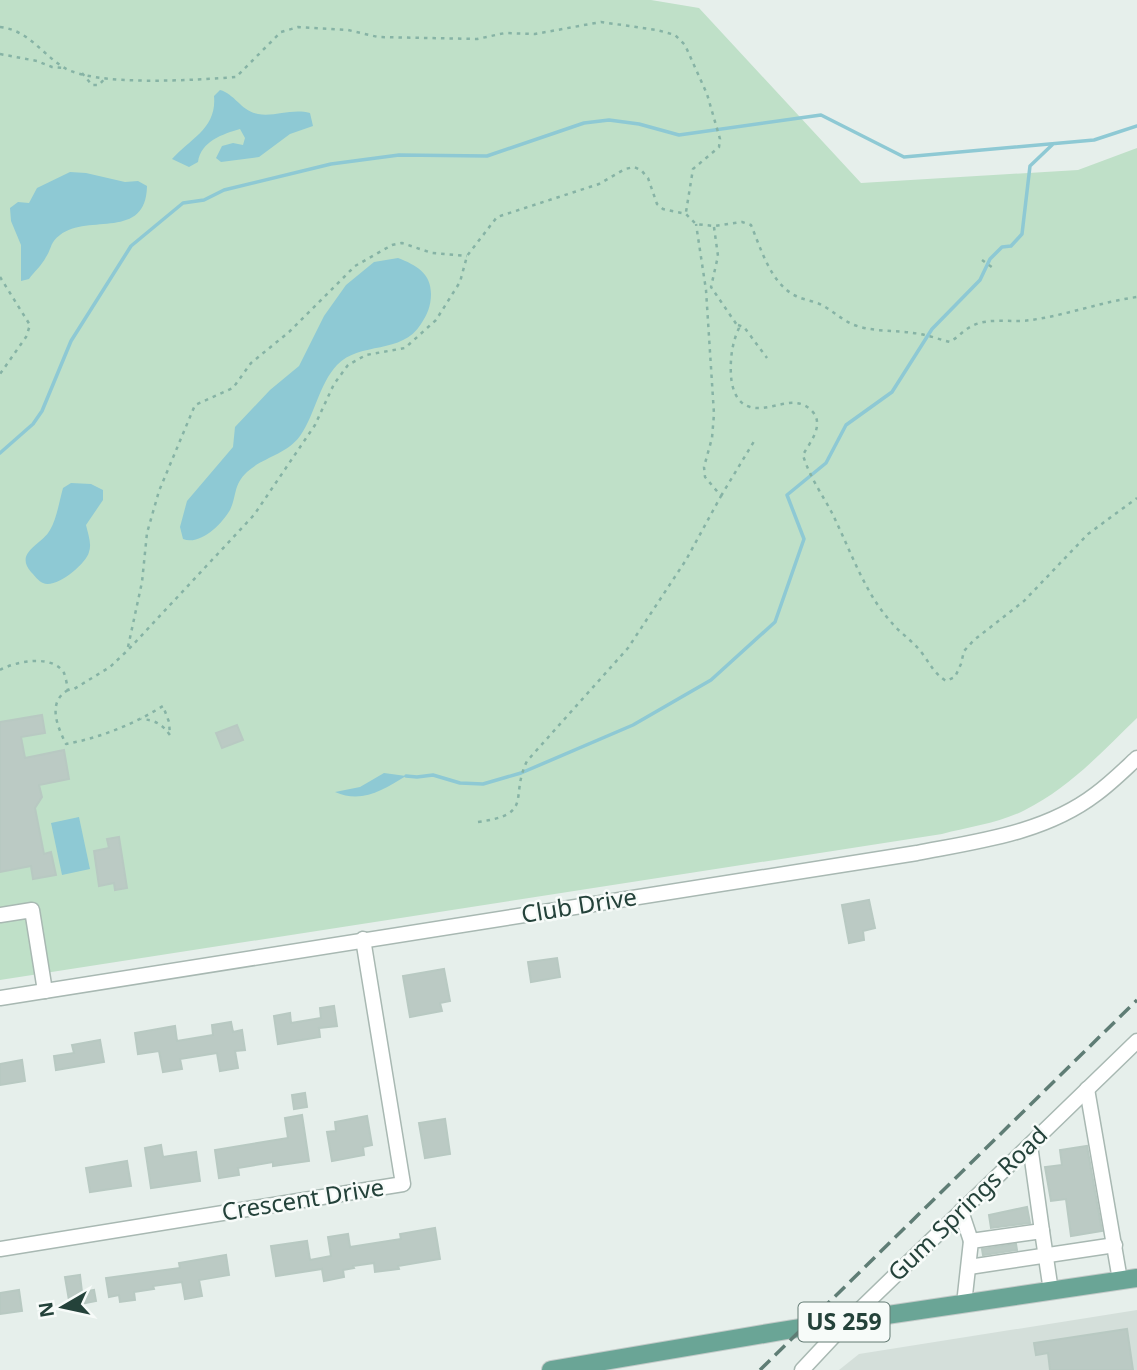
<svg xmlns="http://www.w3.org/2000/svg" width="1137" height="1370" font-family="'Noto Sans',sans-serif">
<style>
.built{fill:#d4dfda}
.green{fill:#bfe0c8}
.water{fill:#8ec9d4}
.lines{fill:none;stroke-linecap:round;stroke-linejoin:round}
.stream{stroke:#8ec9d4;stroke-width:3.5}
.building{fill:#bbcac4;stroke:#b8c9c2;stroke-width:2}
.minor-casing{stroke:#a8b8b2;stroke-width:17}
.major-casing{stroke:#c2cac8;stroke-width:20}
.path{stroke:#86b3a5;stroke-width:2.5;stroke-dasharray:3.5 5;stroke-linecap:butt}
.minor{stroke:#fff;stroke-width:14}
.major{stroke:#6aa596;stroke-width:18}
.rail{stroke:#5f7d75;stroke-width:3.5;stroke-dasharray:14 7;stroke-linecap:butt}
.labels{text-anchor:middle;stroke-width:5;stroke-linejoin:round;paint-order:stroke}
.shield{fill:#f7fbf9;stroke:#637a73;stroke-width:2}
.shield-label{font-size:23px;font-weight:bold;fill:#24423a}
.street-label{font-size:24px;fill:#24423a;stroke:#f7fbf9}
</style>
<rect width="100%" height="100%" fill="#e6efeb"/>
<!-- built -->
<path class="built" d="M 1137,1310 L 1137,1370 L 839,1370 L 859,1354 Z"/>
<!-- green -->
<path class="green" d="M 0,0 L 651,0 L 699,8 L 861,183 L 1078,170 L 1137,148 L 1137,718 C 1102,752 1069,788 1025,810 C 1000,823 969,827 942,834 L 0,980 Z"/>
<!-- water -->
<g class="water">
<path d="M 220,90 C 235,94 241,111 258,114 C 275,117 292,108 310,113 L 313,126 L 290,134 L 259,157 L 221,162 L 216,158 L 222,146 L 233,143 L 243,145 L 245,138 L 240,129 C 223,134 201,141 198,162 L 189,167 L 172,159 C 191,138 217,128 214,96 Z"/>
<path d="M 70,172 L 86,173 L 125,182 L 138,181 L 147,186 C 146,241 89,213 60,235 C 50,242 52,248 46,257 C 42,265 34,272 29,279 L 21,281 L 21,245 L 11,221 L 10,208 L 18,202 L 29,203 L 37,188 Z"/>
<path d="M 398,258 C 416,265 431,273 431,294 C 431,306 427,315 421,324 C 402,355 360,341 337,365 C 319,384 315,415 300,436 C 286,455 263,457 247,472 C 233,485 237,496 230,510 C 222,524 200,546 183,539 L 180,527 L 187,501 L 233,447 L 235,427 L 270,390 L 299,366 L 324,316 L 346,285 L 374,262 Z"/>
<path d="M 71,483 L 91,484 L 103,490 L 103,500 L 86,525 C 88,534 92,544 89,552 C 86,564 56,589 43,583 C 39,582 34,575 31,572 C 14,552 42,545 50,530 C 57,518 59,502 63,488 Z"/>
<path d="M 384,773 L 406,776 C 383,790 362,804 335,792 L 360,787 Z"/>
<path d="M 79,817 L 90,869 L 62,875 L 51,823 Z"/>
</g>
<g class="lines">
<!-- stream -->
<g class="stream">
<path d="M 0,453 L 33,424 L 42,411 L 71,341 L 131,246 L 183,203 L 204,200 L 224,190 L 331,164 L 399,155 L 487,156 L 584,123 L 609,120 L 639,124 L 679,135 L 821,115 L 904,157 L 1094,140 L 1137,126"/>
<path d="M 406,776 L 417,777 L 433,775 L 460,783 L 483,784 L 521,773 L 633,725 L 711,680 L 775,622 L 804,539 L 787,495 L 826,463 L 846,425 L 892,392 L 932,329 L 980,280 L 990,259 L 1002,247 L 1011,246 L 1022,234 L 1030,166 L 1052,145"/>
</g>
</g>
<!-- building -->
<g class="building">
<path d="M 42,715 L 45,733 L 21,737 L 25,758 L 64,750 L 69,779 L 39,785 L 42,797 L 35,808 L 44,854 L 51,852 L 56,875 L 33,879 L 31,866 L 0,872 L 0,722 Z"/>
<path d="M 237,725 L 243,740 L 222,748 L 216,733 Z"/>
<path d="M 119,837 L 127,888 L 115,890 L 114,883 L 99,886 L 94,851 L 109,848 L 107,839 Z"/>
<path d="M 869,900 L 875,928 L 863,931 L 864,940 L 849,943 L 842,905 Z"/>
<path d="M 557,958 L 560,977 L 531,982 L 528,962 Z"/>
<path d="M 444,969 L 450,1001 L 440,1003 L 442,1011 L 410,1017 L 403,976 Z"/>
<path d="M 334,1006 L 337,1026 L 319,1028 L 320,1037 L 278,1044 L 274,1016 L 290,1013 L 291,1023 L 321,1018 L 320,1008 Z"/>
<path d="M 231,1022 L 233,1032 L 242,1030 L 245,1050 L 235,1051 L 238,1068 L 220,1071 L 217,1053 L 180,1059 L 182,1069 L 163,1072 L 159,1051 L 138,1054 L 135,1033 L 175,1026 L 177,1041 L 213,1035 L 212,1025 Z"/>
<path d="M 100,1040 L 104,1062 L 56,1070 L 54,1056 L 74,1053 L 72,1045 Z"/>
<path d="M 22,1060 L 25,1081 L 0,1085 L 0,1064 Z"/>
<path d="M 305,1093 L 307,1107 L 294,1109 L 292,1095 Z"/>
<path d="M 302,1115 L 309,1161 L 273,1166 L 273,1162 L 238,1168 L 239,1175 L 219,1178 L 215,1150 L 288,1138 L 285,1118 Z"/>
<path d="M 367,1116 L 372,1145 L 363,1147 L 364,1155 L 332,1161 L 327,1132 L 336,1131 L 335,1122 Z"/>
<path d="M 445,1119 L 450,1154 L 425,1158 L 419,1123 Z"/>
<path d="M 161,1145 L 163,1157 L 196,1152 L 200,1181 L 151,1188 L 145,1148 Z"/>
<path d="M 1087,1146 L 1102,1231 L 1071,1236 L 1066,1199 L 1051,1201 L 1045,1167 L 1062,1165 L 1060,1150 Z"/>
<path d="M 127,1161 L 131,1186 L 90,1192 L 86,1168 Z"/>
<path d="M 1027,1207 L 1030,1223 L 991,1228 L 989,1215 Z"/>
<path d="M 435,1228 L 440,1259 L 398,1266 L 399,1269 L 375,1272 L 374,1263 L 353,1266 L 354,1268 L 343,1270 L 344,1277 L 324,1281 L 322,1269 L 276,1276 L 271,1246 L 307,1241 L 310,1260 L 331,1256 L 328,1237 L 348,1234 L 350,1247 L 401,1239 L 400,1234 Z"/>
<path d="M 1016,1244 L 1017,1250 L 983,1255 L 982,1249 Z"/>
<path d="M 226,1255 L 229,1275 L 199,1280 L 202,1296 L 185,1299 L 182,1282 L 153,1286 L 154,1289 L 134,1292 L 135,1300 L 120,1302 L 119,1295 L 109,1297 L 106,1278 L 180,1268 L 179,1263 Z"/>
<path d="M 80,1275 L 82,1292 L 94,1290 L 96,1301 L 70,1306 L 65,1277 Z"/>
<path d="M 19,1290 L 22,1311 L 0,1314 L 0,1293 Z"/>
<path d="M 1127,1329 L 1133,1370 L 1050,1370 L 1048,1353 L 1036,1355 L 1034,1343 Z"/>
</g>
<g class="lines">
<defs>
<g id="minor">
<path d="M 0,915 L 32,910 L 45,991"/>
<path d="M 0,998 L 917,853 C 979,841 1045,833 1096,794 C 1111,783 1124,770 1137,758"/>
<path d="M 1087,1089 L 1120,1280"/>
<path d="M 1030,1145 L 1042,1231"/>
<path d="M 961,1211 L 971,1241"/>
<path d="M 0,1249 L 403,1184 L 363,939"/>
<path d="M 969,1267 L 1115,1245"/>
<path d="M 964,1304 L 971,1241 L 1042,1231 L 1051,1291"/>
<path d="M 802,1370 L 847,1322 L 1137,1041"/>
</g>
<path id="major" d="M 551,1370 L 793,1329 L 1137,1278"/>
</defs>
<!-- minor casing -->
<use href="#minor" class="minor-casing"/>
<!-- major casing -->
<use href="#major" class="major-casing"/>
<!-- path -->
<g class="path">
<path d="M 0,27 C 28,30 41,53 63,67 C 94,87 197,80 236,77 L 281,32 L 298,27 L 348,30 L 378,37 L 477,39 L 505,33 L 535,34 L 601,22 L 657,30 L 675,35 L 685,45 L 707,94 L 720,139 L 719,147 L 693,169 L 686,212"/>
<path d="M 0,54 L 37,61 L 52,67 L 64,68"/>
<path d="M 82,73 L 92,85 L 99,85 L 106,77"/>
<path d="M 714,227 L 718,256 L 711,287 L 739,328 C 732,343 730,359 731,376 C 732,388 736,403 750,407 C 771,413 794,392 812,411 C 825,425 810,442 803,455 C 809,476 822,494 832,513 C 850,549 864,592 891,622 C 900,633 913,641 922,653 C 930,664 934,673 946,681 L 955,677 L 961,664 L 964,651 L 974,640 L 1024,601 L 1088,534 L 1137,498"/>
<path d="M 982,260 L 993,268"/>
<path d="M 0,277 L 30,325 L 26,337 L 0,374"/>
<path d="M 738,325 L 744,327 L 767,358"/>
<path d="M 721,496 L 756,438"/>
<path d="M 128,647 L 142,582 L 147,533 L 159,491 L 195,405 L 233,388 L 251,363 L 289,332 L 355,266 L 392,245 L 402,243 L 432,253 L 467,256"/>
<path d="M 0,670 C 16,661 53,654 64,673 C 66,678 67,685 68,690 L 74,689 L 110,667 L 128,650 L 254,515 L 315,425 L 334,384 L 348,365 L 366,355 L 405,348 L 436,320 L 460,282 L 467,256 L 497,217 L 599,184 L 625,169 L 634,167 L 641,170 L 648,178 L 657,204 L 663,209 L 686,214 L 696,224 L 704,225 L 714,226 L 742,222 L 751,225 C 761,249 771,284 796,296 C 804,300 814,301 822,305 C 833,311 842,320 854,325 C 873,332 894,330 913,333 C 925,334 938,339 950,342 C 958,337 964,330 972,326 C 989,317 1013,323 1031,320 C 1067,315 1101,302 1137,297"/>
<path d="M 68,690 C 47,702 57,726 66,744 C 100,738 134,724 163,706 L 169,722 L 170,735 C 162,724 155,720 141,719"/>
<path d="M 478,822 C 535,814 509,798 527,761 L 628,648 L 686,560 L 721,496 L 705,477 L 704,467 L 712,438 L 714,414 L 706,290 L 696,224"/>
</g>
<!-- minor -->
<use href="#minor" class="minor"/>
<!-- major -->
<use href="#major" class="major"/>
<!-- rail -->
<path class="rail" d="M 760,1370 L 1137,1000"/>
</g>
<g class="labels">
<!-- shield labels -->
<rect class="shield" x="798.5" y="1302.5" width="91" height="39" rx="5"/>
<g class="shield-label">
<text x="844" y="1330">US 259</text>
</g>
<!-- street labels -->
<g class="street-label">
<text transform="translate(579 906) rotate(-9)" y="8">Club Drive</text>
<text transform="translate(303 1200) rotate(-9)" y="8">Crescent Drive</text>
<text transform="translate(968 1204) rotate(-44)" y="8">Gum Springs Road</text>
</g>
</g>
<!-- north arrow -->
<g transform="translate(63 1307) rotate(261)" stroke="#f7fbf9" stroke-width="5" paint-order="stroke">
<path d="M0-5L12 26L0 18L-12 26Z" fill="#24423a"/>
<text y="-10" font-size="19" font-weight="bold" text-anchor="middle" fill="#24423a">N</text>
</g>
</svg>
